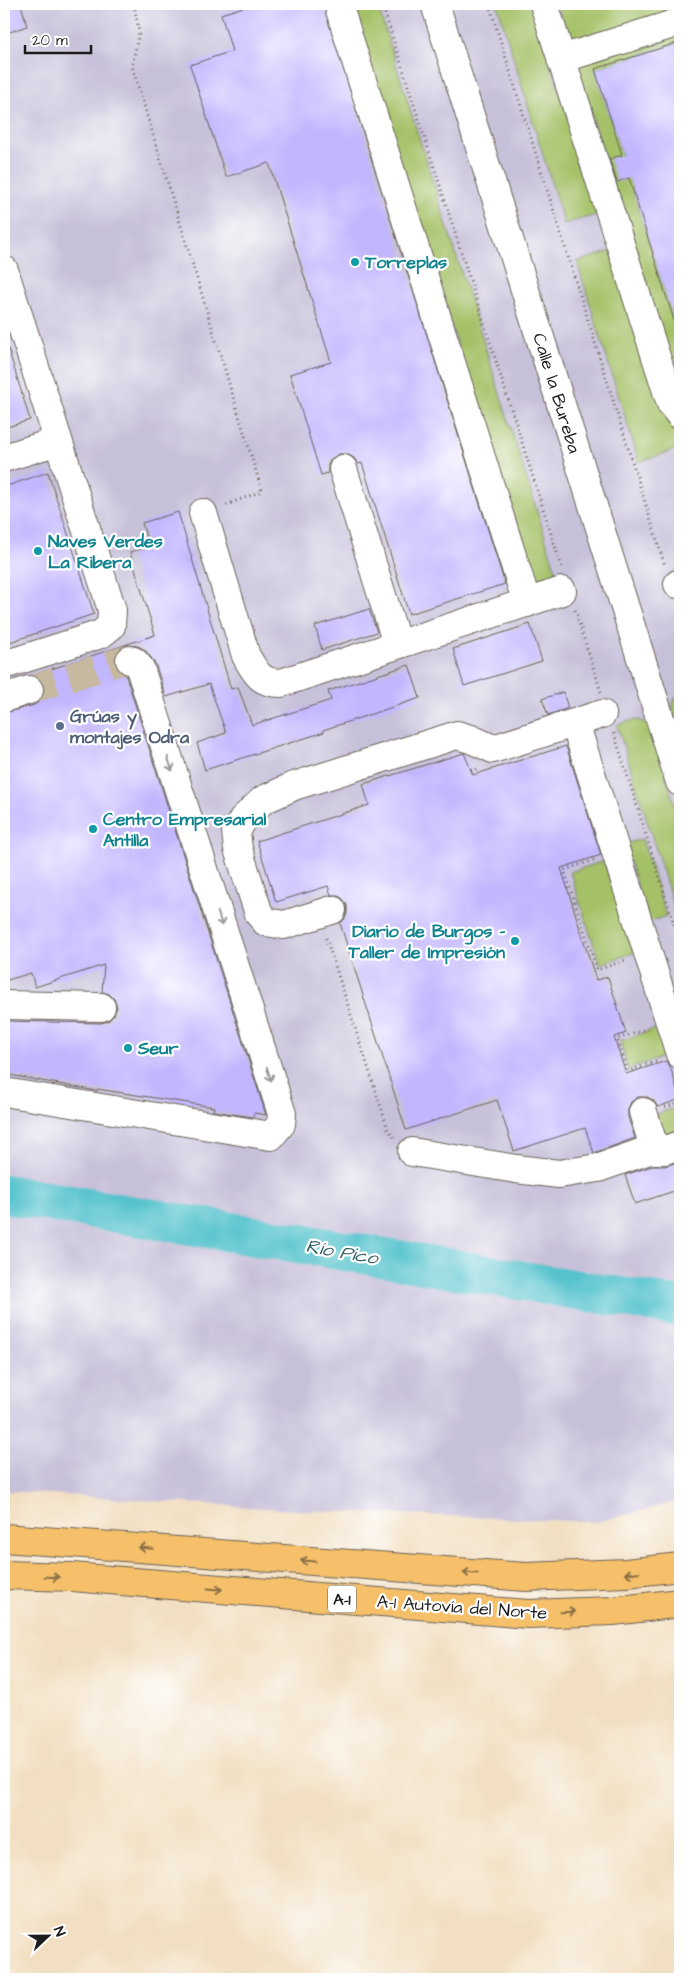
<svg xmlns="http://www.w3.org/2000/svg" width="684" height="1983" font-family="'Architects Daughter',sans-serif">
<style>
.industrial{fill:#c7c0d9}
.green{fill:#a5c168;stroke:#606e42}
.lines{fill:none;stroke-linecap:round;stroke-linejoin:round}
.river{stroke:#55c2cd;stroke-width:40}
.building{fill:#c2b6fe}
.minor-tunnel{stroke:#c7b8a0;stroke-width:28;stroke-dasharray:28 14;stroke-linecap:butt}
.minor-casing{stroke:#676056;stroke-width:30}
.highway-casing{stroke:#676056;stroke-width:30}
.path{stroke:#676056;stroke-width:3;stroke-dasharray:1 4;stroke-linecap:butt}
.minor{stroke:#fff;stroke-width:28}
.highway{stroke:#f6c06b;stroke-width:28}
.oneway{stroke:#999}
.oneway2{stroke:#896e44}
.culture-dot{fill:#0f9aa8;stroke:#fff;stroke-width:2}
.service-dot{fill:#5c6f8a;stroke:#fff;stroke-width:2}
.labels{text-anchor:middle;stroke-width:4.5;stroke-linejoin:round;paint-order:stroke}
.shield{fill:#fff;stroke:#606060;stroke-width:1}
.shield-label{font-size:16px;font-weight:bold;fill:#1c1c1c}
.culture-label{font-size:18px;font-weight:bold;fill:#0d838f;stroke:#fff;text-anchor:start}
.street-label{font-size:18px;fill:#1c1c1c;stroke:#fff}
.service-label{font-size:18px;font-weight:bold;fill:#4e5e75;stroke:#fff;text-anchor:start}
.water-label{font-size:19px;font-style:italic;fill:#335e63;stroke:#fff}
</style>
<rect width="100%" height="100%" fill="#fff"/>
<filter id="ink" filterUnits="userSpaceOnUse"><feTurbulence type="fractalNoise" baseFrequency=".02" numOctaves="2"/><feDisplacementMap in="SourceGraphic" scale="10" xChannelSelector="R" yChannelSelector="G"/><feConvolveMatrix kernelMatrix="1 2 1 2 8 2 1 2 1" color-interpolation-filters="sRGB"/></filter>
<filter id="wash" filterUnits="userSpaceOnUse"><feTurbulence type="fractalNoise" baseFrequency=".0096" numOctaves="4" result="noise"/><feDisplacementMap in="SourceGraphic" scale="20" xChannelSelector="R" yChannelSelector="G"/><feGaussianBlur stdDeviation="1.12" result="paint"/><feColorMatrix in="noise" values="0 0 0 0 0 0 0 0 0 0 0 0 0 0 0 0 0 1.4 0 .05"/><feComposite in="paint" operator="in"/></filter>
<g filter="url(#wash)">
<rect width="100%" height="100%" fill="#f2dfc1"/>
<!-- industrial -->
<path class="industrial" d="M 4,4 L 680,4 L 680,1501 L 598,1522 L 294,1510 L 4,1491 Z"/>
<!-- green -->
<g class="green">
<path d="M 347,4 L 377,4 L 558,578 L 538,581 L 533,578 Z"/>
<path d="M 497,4 L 531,4 L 599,214 L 564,224 Z"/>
<path d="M 557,4 L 680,4 L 680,14 L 582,45 L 568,41 Z"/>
<path d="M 680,29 L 680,42 L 595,69 L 680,340 L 680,397 L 577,69 L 578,65 Z"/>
<path d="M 611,251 L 680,427 L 680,448 L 639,462 L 577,262 Z"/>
<path d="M 680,693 L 680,735 C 675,720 666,705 680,693 Z"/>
<path d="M 639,720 L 649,726 L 652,730 L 680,823 L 680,926 L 617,725 L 629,721 Z"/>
<path d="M 642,839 L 666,916 L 648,922 L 624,844 Z"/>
<path d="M 604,861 L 634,953 L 600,964 L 570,872 Z"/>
<path d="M 658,1028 L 667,1056 L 628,1069 L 620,1041 Z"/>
<path d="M 680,1106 L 680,1132 L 661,1138 L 654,1115 Z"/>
</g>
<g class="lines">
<!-- river -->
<path class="river" d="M 4,1194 L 680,1307"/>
</g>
<g id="blocks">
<!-- building -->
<g class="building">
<path d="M 4,4 L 21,4 L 27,26 L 4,34 Z"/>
<path d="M 253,4 L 323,4 L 505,584 L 409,614 L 362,463 L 358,464 L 354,458 L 347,454 L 339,454 L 331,459 L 328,465 L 328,473 L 321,475 L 290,374 L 331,362 L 269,163 L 226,177 L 190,65 L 232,51 L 221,14 Z"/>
<path d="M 680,42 L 680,326 L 676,327 L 629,178 L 617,182 L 609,159 L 622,155 L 595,69 Z"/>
<path d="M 8,348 L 30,420 L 4,428 L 4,349 Z"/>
<path d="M 48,472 L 94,614 L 4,644 L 4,487 Z"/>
<path d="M 178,512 L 231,689 L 238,687 L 252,725 L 331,700 L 328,691 L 409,665 L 420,698 L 323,730 L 324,732 L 205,770 L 197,743 L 226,733 L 209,684 L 166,697 L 155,663 L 145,650 L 138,646 L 126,645 L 119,649 L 115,656 L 115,665 L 119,671 L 126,676 L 266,1115 L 254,1113 L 253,1117 L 213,1111 L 214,1107 L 97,1089 L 97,1091 L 4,1074 L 4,1021 L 101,1023 L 108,1021 L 114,1015 L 117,1007 L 114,999 L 109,994 L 102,992 L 104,965 L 35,987 L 31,973 L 4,981 L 4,713 L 34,705 L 41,700 L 44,693 L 44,685 L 39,678 L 33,675 L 155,635 L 130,552 L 149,547 L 142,523 Z"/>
<path d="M 369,609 L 377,632 L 322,650 L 315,626 Z"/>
<path d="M 530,624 L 542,661 L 464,686 L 453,649 Z"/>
<path d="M 563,692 L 568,708 L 548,715 L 542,699 Z"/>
<path d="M 566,746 L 601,855 L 561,868 L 596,980 L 608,977 L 626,1033 L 614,1037 L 626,1074 L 666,1061 L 670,1066 L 680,1099 L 658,1107 L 653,1100 L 647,1097 L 638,1097 L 631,1102 L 628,1109 L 628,1117 L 635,1138 L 594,1153 L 585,1128 L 514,1151 L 497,1100 L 406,1130 L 340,923 L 344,920 L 347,914 L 347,905 L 342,898 L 336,895 L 331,895 L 328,886 L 276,902 L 257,841 L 369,805 L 363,784 L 464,753 L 473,775 Z"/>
<path d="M 680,1161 L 680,1189 L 635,1204 L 625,1175 L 652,1166 L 665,1166 Z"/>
</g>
</g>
</g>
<g filter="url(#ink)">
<use href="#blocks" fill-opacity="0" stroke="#676056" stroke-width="1"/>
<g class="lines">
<!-- minor-tunnel -->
<path class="minor-tunnel" d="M 29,690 L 127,659 L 130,660"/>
<defs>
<g id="minor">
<path d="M 338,4 L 527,603"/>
<path d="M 435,4 L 680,782"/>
<path d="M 544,4 L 671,404 L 680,415"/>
<path d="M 561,59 L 680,22"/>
<path d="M 4,270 L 112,610 L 111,626 L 101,634 L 4,665"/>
<path d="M 4,458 L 58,441"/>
<path d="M 343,469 L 397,644"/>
<path d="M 203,513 L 246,656 C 256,673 260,683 281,683 L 562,591"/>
<path d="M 678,584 L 680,583"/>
<path d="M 4,698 L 29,690"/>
<path d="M 575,723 L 680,1054"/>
<path d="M 332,910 L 284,925 L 266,922 L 259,914 L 238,849 L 236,832 L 243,819 L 263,800 L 294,786 L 457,735 L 471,739 L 493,749 L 602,714"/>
<path d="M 4,1005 L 101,1007"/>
<path d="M 4,1092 L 271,1136 L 281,1124 L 282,1114 L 140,668 L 134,661 L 130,660"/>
<path d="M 643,1112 L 655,1150"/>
<path d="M 412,1152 L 516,1169 L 559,1174 L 598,1168 L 649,1150 L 665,1150 L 680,1145"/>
</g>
<g id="highway">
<path d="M 4,1538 L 526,1577 L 626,1573 L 680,1567"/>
<path d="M 4,1575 L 72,1577 L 528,1614 L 613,1611 L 680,1603"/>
</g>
</defs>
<!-- minor casing -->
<use href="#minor" class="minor-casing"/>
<!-- highway casing -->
<use href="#highway" class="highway-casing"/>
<!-- path -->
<g class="path">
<path d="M 134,4 L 139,32 L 132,66 L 262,491 L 226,505"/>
<path d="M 382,4 L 562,568"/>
<path d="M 489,4 L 665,566"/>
<path d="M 575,610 L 601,692"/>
<path d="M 614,733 L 680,943"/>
<path d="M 471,771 L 478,769"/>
<path d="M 594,860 L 564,870 L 597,970 L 626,960"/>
<path d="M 326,938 L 388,1129 L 394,1137"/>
<path d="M 648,1029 L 617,1039 L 628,1071 L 658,1061"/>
<path d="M 677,1077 L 680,1086"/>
<path d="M 665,1107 L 680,1103"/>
</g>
<!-- minor -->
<use href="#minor" class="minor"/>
<!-- highway -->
<use href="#highway" class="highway"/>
</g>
<!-- one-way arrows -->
<defs><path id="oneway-shaft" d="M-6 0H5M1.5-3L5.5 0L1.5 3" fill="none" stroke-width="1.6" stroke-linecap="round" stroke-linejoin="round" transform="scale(1.25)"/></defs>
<g class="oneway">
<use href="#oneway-shaft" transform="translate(170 764) rotate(72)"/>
<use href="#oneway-shaft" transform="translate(220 919) rotate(72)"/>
<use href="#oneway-shaft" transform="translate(269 1074) rotate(72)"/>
</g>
<g class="oneway2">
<use href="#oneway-shaft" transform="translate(146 1548) rotate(-175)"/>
<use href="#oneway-shaft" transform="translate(308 1561) rotate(-176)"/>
<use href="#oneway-shaft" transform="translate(470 1573) rotate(-176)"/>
<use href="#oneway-shaft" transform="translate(632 1573) rotate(173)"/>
<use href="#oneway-shaft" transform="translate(52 1577) rotate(2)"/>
<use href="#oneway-shaft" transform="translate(215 1589) rotate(4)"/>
<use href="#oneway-shaft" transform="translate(568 1612) rotate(-2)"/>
</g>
</g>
<!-- markers -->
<g class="culture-dot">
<circle cx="355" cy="262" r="5"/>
<circle cx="38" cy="551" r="5"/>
<circle cx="93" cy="829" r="5"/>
<circle cx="515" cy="941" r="5"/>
<circle cx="128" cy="1048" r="5"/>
</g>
<circle class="service-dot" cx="60" cy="726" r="5"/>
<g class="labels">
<!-- shield labels -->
<rect class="shield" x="328" y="1585.5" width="28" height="27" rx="4"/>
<g class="shield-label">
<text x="342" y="1605">A-1</text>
</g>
<!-- culture labels -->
<g class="culture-label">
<text x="365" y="268">Torreplas</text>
<text x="48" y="547">Naves Verdes<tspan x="48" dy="21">La Ribera</tspan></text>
<text x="103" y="825">Centro Empresarial<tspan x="103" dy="21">Antilla</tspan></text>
<text x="505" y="937" text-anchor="end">Diario de Burgos -<tspan x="505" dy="21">Taller de Impresión</tspan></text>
<text x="138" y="1054">Seur</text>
</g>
<!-- street labels -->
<g class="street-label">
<text transform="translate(557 393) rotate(73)" y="6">Calle la Bureba</text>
<text transform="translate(462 1607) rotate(4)" y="6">A-1 Autovía del Norte</text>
</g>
<!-- service labels -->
<g class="service-label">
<text x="70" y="722">Grúas y<tspan x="70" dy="21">montajes Odra</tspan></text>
</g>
<!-- water labels -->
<g class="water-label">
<text transform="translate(342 1251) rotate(10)" y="7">Río Pico</text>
</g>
</g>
<!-- margin -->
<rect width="684" height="1983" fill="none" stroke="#fff" stroke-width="20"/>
<!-- north arrow -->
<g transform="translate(48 1936) rotate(68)" stroke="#ffffff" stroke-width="4" paint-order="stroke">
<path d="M0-4L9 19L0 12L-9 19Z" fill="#1c1c1c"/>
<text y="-8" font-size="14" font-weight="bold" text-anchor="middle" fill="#1c1c1c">N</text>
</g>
<!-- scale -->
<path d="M25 45v8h66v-8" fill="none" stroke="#1c1c1c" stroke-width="2.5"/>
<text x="32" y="45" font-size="15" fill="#1c1c1c" stroke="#ffffff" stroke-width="4" paint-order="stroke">20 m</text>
</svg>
